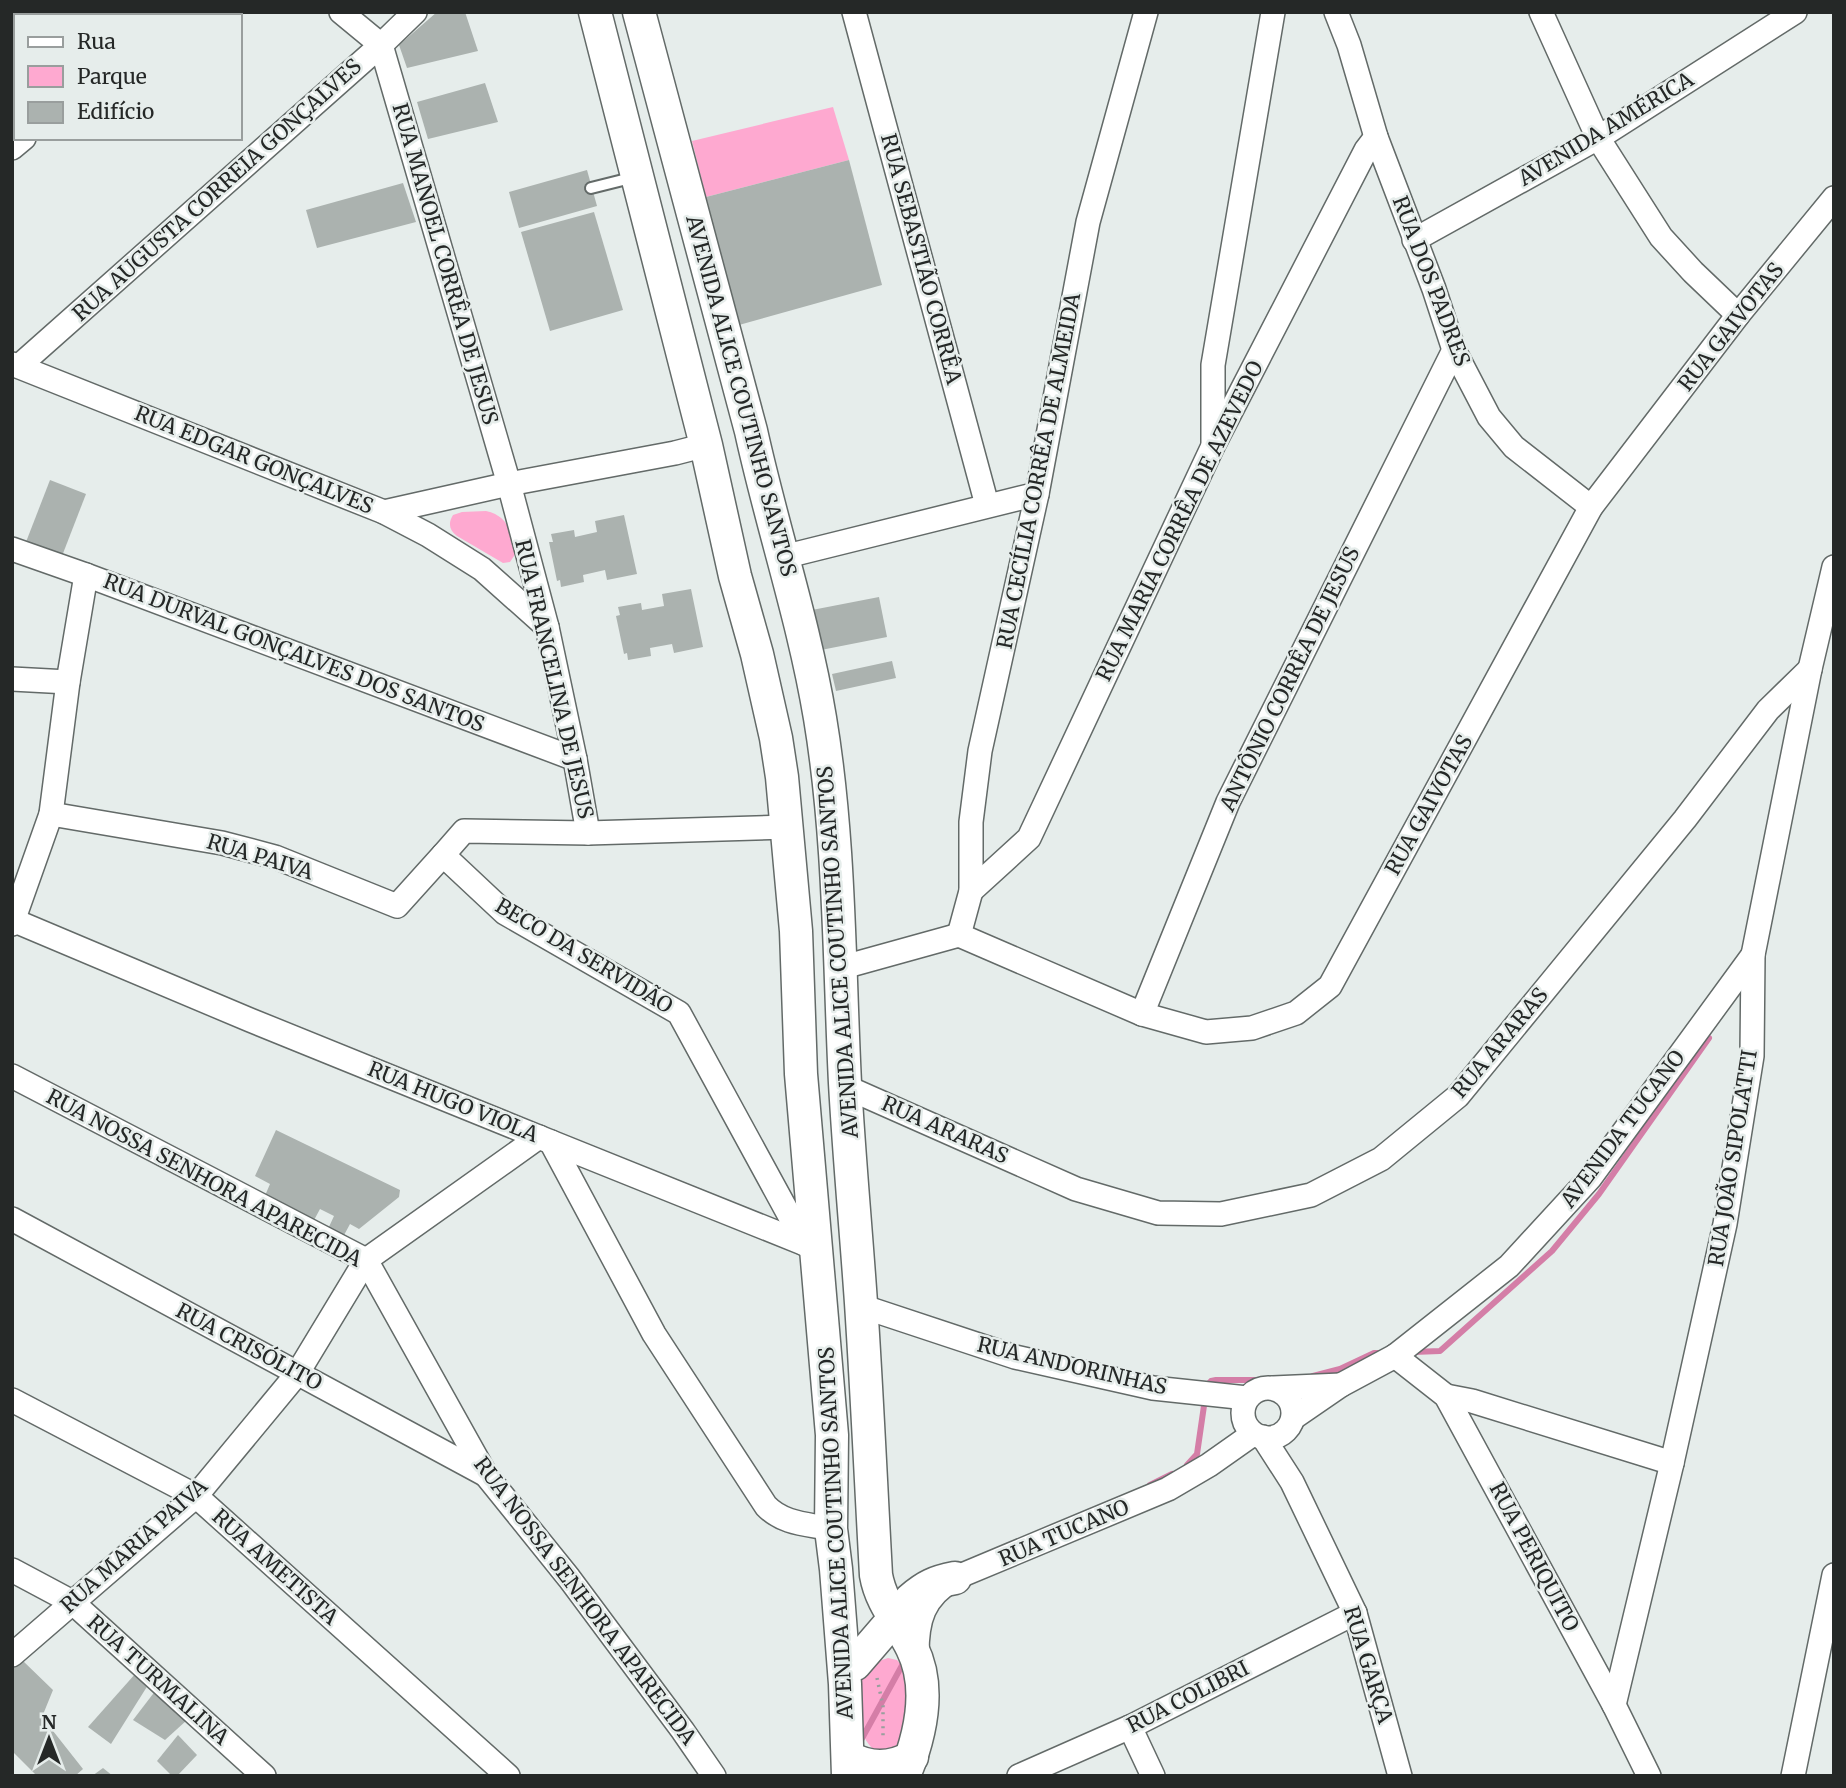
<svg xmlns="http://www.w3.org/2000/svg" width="1846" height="1788" font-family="Merriweather,serif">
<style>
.green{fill:#fea9d0}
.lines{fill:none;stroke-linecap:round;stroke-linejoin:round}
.stream{stroke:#d47ea7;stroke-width:6}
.building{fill:#abb2af}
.service-casing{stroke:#636a68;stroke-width:14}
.minor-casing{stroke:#636a68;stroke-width:26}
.secondary-casing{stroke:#636a68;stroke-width:35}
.path{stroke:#999f9d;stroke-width:3.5;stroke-dasharray:2 5;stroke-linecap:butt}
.service{stroke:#fff;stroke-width:10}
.minor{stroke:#fff;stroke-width:23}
.secondary{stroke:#fff;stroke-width:32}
.labels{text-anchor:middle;stroke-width:5;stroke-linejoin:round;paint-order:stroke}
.street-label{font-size:21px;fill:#252827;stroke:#e6edeb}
</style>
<rect width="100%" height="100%" fill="#e6edeb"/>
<!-- green -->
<g class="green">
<path d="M 833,107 L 849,160 L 706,197 L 692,141 Z"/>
<path d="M 486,511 C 509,516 511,533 516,553 L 510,562 L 503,563 L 457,536 C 449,530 448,523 453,515 L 462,512 Z"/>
<path d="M 888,1658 L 897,1660 L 905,1669 L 912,1695 L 897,1750 L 877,1752 C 853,1736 860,1699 859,1674 L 873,1663 Z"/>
</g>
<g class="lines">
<!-- stream -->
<g class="stream">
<path d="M 1413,1352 L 1440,1351 L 1552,1251 L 1599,1194 L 1709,1038"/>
<path d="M 1313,1376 L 1340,1369 L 1374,1353 L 1385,1353"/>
<path d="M 1187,1465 L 1197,1454 L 1207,1385 L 1211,1381 L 1216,1380 L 1271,1380"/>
<path d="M 1150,1485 L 1172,1474"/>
<path d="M 860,1742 L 905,1660"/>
</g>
</g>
<!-- building -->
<g class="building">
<path d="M 437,12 L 465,12 L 478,51 L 407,68 L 399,45 Z"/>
<path d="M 485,83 L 498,122 L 428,139 L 417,102 Z"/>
<path d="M 849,160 L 882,285 L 739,325 L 706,197 Z"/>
<path d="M 587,170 L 597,206 L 519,228 L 509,192 Z"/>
<path d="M 403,183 L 416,222 L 317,248 L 306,210 Z"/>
<path d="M 594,212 L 623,310 L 550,331 L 521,232 Z"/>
<path d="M 50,480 L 86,494 L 62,556 L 26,542 Z"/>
<path d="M 624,515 L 637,574 L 607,580 L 605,570 L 583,575 L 584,582 L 561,587 L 560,580 L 557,581 L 549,542 L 553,542 L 551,534 L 574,530 L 575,537 L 597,532 L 595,521 Z"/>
<path d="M 691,589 L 703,647 L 674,653 L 672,644 L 650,648 L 651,656 L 628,660 L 627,653 L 624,654 L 616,616 L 620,615 L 618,607 L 641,603 L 642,610 L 664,606 L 662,594 Z"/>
<path d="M 879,597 L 887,637 L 821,650 L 812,610 Z"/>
<path d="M 892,661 L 896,678 L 836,691 L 832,674 Z"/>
<path d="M 276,1130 L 400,1190 L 399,1197 L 359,1229 L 350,1224 L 343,1237 L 328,1229 L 334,1216 L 320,1209 L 313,1222 L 264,1198 L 270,1184 L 255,1176 Z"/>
<path d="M 23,1661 L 53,1690 L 42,1717 L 83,1769 L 75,1776 L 37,1776 L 12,1751 L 12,1668 Z"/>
<path d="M 136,1673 L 148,1685 L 111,1744 L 88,1727 Z"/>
<path d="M 156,1690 L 187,1720 L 165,1740 L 133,1720 Z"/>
<path d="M 178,1735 L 197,1755 L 177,1776 L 172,1776 L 157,1761 Z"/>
<path d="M 103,1768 L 113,1776 L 92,1776 Z"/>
</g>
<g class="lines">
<defs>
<path id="service" d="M 591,188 L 635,177"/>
<g id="minor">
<path d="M 341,12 L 381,45 L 509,484 L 547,627 L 575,759 L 588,833"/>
<path d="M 854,12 L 987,505"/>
<path d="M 1336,12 L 1349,45 L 1376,137 L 1434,289 L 1454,350 L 1489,417 L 1514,447 L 1591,507"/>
<path d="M 1541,12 L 1598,138 L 1661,237 L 1693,272 L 1738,315"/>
<path d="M 172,16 L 177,12"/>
<path d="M 12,148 L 24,138"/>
<path d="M 1414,240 L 1598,138 L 1795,12"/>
<path d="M 12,364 L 384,512 L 428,535 L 482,569 L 547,627"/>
<path d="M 19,366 L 381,45 L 415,12"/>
<path d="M 1213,442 L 1213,365 L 1273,12"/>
<path d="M 384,512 L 509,484 L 675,453 L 706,445"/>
<path d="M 12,549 L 86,575 L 575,759"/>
<path d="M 783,557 L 1037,494"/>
<path d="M 12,679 L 68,682"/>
<path d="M 51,814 L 222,843 L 275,857 L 397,906 L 443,855"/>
<path d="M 788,827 L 588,833 L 464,831 L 443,855 L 505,913 L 679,1013 L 805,1244"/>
<path d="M 971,891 L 1029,838 L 1213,446 L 1366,150 L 1376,137"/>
<path d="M 15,921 L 250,1020 L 551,1142 L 654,1334 L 766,1506 C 783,1524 808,1524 831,1529"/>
<path d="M 12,924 L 51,814 L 68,682 L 86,575"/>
<path d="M 959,935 L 971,891 L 971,822 L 980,751 L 1037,494 L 1088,222 L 1146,12"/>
<path d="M 840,968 L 959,935 L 1142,1014 L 1206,1032 L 1252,1028 L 1296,1013 L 1330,986 L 1591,507 L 1738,315 L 1834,198"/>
<path d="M 1142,1014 L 1228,802 L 1454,350"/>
<path d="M 12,1076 L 366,1260 L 486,1475 L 569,1578 L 683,1731 L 714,1776"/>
<path d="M 846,1087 L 1076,1189 L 1158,1213 L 1221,1214 L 1311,1195 L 1381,1159 L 1458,1096 L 1685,819 L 1768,710 L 1810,669"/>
<path d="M 551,1142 L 810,1246"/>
<path d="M 12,1219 L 486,1475"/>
<path d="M 861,1306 L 1015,1357 L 1153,1388 L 1247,1398"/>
<path d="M 1395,1356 L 1446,1396 L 1614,1705 L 1649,1776"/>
<circle cx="1268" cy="1413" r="25"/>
<path d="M 1273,1388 L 1341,1385"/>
<path d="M 1446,1396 L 1472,1401 L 1672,1463"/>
<path d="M 12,1400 L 196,1496 L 508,1776"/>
<path d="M 1293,1418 L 1341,1385 L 1395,1356 L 1509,1266 L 1590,1178 L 1753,955"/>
<path d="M 1263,1437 L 1292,1482 L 1355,1613 L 1400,1776"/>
<path d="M 12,1570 L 72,1602 L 264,1776"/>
<path d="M 917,1654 C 917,1619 923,1598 955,1578 L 1168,1489 L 1209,1465 L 1253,1434"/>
<path d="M 12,1655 L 196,1496 L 297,1374 L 366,1260 L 539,1137"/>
<path d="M 1614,1705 L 1672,1463 L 1725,1224 L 1752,1056 L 1753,955 L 1810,669 L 1834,567"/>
<path d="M 1130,1727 L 1153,1776"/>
<path d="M 1019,1776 L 1130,1727 L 1355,1613"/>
<path d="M 1793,1776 L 1834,1575"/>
</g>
<g id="secondary">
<path d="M 595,12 L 706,445 L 735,576 L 757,654 L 776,738 L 782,777 L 796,931 L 801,1074 L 832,1435 L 831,1529 L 836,1569 L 845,1684 L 848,1776"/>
<path d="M 639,12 L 751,431 C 772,527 804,621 820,718 C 840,838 839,962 845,1083 C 849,1156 856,1230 861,1303 C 867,1394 871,1485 876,1575 C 881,1604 900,1623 912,1648 C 932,1688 920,1737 904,1776"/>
<path d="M 855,1664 L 911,1599 C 926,1586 935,1582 955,1578"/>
<path d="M 848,1757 C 870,1769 890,1769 912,1757"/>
</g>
</defs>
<!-- service casing -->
<use href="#service" class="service-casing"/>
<!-- minor casing -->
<use href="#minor" class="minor-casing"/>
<!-- secondary casing -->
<use href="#secondary" class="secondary-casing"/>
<!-- path -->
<path class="path" d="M 877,1678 L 883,1706 L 883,1739"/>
<!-- service -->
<use href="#service" class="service"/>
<!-- minor -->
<use href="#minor" class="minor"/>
<!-- secondary -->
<use href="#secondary" class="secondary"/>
</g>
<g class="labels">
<!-- street labels -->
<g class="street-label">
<text transform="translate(1606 129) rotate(-31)" y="7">AVENIDA AMÉRICA</text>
<text transform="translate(217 190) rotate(-42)" y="7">RUA AUGUSTA CORREIA GONÇALVES</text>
<text transform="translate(921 259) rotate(75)" y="7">RUA SEBASTIÃO CORRÊA</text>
<text transform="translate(445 264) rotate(74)" y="7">RUA MANOEL CORRÊA DE JESUS</text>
<text transform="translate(1431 281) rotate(69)" y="7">RUA DOS PADRES</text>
<text transform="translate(1731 327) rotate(-52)" y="7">RUA GAIVOTAS</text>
<text transform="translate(741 396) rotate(75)" y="7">AVENIDA ALICE COUTINHO SANTOS</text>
<text transform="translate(254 460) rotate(22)" y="7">RUA EDGAR GONÇALVES</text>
<text transform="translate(1039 471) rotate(-79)" y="7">RUA CECÍLIA CORRÊA DE ALMEIDA</text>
<text transform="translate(1180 521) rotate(-64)" y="7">RUA MARIA CORRÊA DE AZEVEDO</text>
<text transform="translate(294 653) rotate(21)" y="7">RUA DURVAL GONÇALVES DOS SANTOS</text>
<text transform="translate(554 679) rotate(77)" y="7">RUA FRANCELINA DE JESUS</text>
<text transform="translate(1290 679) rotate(-64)" y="7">ANTÔNIO CORRÊA DE JESUS</text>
<text transform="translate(1429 805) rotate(-61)" y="7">RUA GAIVOTAS</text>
<text transform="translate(260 857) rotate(17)" y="7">RUA PAIVA</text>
<text transform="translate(838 952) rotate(-94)" y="7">AVENIDA ALICE COUTINHO SANTOS</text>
<text transform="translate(584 956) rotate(31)" y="7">BECO DA SERVIDÃO</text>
<text transform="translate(1500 1043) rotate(-50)" y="7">RUA ARARAS</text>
<text transform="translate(453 1102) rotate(22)" y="7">RUA HUGO VIOLA</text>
<text transform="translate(1623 1129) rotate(-53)" y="7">AVENIDA TUCANO</text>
<text transform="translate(945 1130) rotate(24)" y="7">RUA ARARAS</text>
<text transform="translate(1733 1158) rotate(-81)" y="7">RUA JOÃO SIPOLATTI</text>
<text transform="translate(204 1178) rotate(28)" y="7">RUA NOSSA SENHORA APARECIDA</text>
<text transform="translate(249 1347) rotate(28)" y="7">RUA CRISÓLITO</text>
<text transform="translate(1072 1366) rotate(13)" y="7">RUA ANDORINHAS</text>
<text transform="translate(836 1533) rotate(-93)" y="7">AVENIDA ALICE COUTINHO SANTOS</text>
<text transform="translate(1064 1533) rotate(-23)" y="7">RUA TUCANO</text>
<text transform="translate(134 1546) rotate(-42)" y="7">RUA MARIA PAIVA</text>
<text transform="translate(1534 1557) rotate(62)" y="7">RUA PERIQUITO</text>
<text transform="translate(275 1567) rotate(42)" y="7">RUA AMETISTA</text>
<text transform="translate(585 1601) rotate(53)" y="7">RUA NOSSA SENHORA APARECIDA</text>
<text transform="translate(1368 1665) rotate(73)" y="7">RUA GARÇA</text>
<text transform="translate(158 1680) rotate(42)" y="7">RUA TURMALINA</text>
<text transform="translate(1188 1697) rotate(-27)" y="7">RUA COLIBRI</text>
</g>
</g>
<!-- border -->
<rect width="1846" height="1788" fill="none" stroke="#252827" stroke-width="28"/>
<!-- legend -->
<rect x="14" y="14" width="228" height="126" fill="#e6edeb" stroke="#999e9d" stroke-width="2"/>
<rect x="28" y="37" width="35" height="10" fill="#ffffff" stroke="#999e9d" stroke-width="2"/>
<text x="77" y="49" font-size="21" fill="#252827">Rua</text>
<rect x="28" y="66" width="35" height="21" fill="#fea9d0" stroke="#999e9d" stroke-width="2"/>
<text x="77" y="84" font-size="21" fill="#252827">Parque</text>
<rect x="28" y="102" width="35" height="21" fill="#abb2af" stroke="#999e9d" stroke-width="2"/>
<text x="77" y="119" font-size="21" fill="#252827">Edifício</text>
<!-- north arrow -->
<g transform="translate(49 1739)" stroke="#e6edeb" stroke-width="5" paint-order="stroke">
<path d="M0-5L12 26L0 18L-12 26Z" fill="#252827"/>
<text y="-10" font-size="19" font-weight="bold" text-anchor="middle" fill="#252827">N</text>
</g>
</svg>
